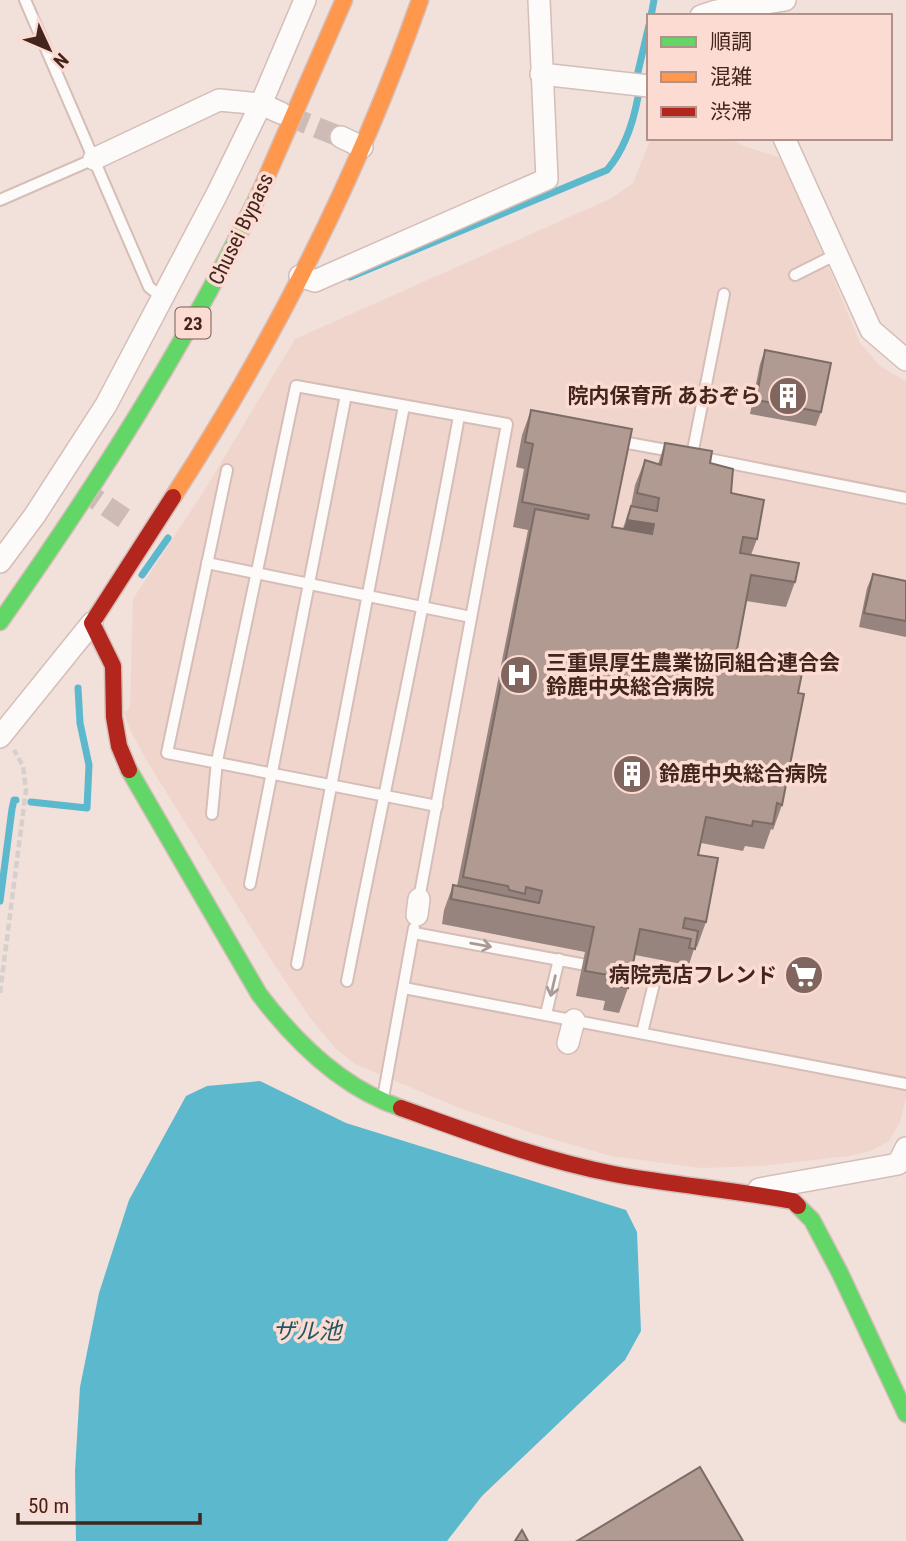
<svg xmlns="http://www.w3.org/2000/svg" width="906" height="1541" font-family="'Roboto Condensed','Noto Sans JP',sans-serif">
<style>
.built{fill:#f0d5cd}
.water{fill:#5cb8cc}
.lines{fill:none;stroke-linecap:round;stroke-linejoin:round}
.stream{stroke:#5cb8cc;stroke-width:7}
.street-tunnel{stroke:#cfbbb5;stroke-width:21;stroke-dasharray:21 10;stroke-linecap:butt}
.lane-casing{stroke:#d4beb7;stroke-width:14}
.street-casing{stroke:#d4beb7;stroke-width:24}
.fast-casing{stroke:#d4beb7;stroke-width:19}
.slow-casing{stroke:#d4beb7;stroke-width:19}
.jam-casing{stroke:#d4beb7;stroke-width:19}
.path{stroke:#d6cfcd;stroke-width:4.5;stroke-dasharray:7 3.5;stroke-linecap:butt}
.lane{stroke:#fdfafa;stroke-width:10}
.street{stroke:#fdfafa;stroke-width:21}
.fast{stroke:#63d668;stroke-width:16}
.slow{stroke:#ff974d;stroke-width:16}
.jam{stroke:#b3261e;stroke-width:16}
.wall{fill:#98847e}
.shaded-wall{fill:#7c6c66}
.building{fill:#b19a92;stroke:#7c6c66;stroke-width:2}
.oneway{stroke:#a99a96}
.labels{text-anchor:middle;stroke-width:7;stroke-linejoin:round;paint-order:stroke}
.shield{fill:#fbdbd2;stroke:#7a5c53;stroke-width:2}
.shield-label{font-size:19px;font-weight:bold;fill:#42251c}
.street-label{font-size:21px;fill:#42251c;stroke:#fbdbd2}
.poi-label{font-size:21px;font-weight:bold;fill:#42251c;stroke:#fbdbd2;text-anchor:end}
.water-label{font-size:23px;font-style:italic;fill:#225663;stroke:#fbdbd2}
</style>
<rect width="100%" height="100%" fill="#f2e0db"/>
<!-- built -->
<path class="built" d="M 651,138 L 728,138 L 744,146 L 784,159 L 860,343 L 880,366 L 906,381 L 906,1098 L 900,1122 L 889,1141 L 871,1151 L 849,1156 L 761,1166 L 701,1168 L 611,1156 L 535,1134 L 462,1109 L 355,1064 L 336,1049 L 311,1019 L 275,966 L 148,763 L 130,730 L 124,712 L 130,708 L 133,599 L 204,491 L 295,339 L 612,198 L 633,183 Z"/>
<!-- water -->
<path class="water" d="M 260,1081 L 346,1123 L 626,1210 L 637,1232 L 641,1331 L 625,1360 L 482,1496 L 447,1541 L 76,1541 L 75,1471 L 80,1387 L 99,1293 L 129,1200 L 186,1096 L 207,1086 Z"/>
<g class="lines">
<!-- stream -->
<g class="stream">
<path d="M 651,16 L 654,0"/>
<path d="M 637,76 L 649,25"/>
<path d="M 350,277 L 607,170 C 625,149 633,124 638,97"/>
<path d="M 142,575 L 168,538"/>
<path d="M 31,802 L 87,808 L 89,765 L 80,723 L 78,688"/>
<path d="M 0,901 L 12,809 L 14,800 L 16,800"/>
</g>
<!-- street-tunnel -->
<g class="street-tunnel">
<path d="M 288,116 L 341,137"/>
<path d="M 81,489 L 131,523"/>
</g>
<defs>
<g id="lane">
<path d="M 25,0 L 149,287 L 163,298"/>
<path d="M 0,200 L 94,159"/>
<path d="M 795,275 L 835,255"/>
<path d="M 617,441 L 677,452"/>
<path d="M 692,455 L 724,294"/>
<path d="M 699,457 L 906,498"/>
<path d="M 227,470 L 167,753 L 437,806"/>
<path d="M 207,563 L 471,617"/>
<path d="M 212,814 L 217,761 L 296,386 L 507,424 L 419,899"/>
<path d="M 250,884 L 346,395"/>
<path d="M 414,933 L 597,967"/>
<path d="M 297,964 L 404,406"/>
<path d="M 619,971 L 655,979 L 642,1033"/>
<path d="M 347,981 C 384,792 425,605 459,416"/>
<path d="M 404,988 L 906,1084"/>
<path d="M 546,1014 L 559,959"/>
<path d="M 383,1098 L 414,928"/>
</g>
<g id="street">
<path d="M 701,16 L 716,11 L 785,0"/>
<path d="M 541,74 L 649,86"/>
<path d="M 341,137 L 362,147"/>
<path d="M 784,138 L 871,330 L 906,360"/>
<path d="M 94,159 L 219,100 L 261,104 L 281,113"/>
<path d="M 300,276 L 315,281 L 547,179 L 539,0"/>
<path d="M 0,562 L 35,515 L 106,405 L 217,194 L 261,104 L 305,0"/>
<path d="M 0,737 L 92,623"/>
<path d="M 417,915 L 419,899"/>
<path d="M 568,1043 L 574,1020"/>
<path d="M 759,1189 L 898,1164 L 906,1148"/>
</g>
<g id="fast">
<path d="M 0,622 C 97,484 187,344 260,192"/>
<path d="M 129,770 L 259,994 C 296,1043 342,1088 401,1108"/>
<path d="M 798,1206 L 812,1220 L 840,1273 L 906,1414"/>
</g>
<g id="slow">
<path d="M 260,192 L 344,0"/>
<path d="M 173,497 C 274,341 358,176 420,0"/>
</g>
<g id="jam">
<path d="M 129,770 L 119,746 L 114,717 L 113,666 L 92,623 L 173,497"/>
<path d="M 401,1108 C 471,1133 541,1160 614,1174 C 673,1185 734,1190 793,1201 L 798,1206"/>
</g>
</defs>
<!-- lane casing -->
<use href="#lane" class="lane-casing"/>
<!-- street casing -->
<use href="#street" class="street-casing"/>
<!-- fast casing -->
<use href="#fast" class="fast-casing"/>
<!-- slow casing -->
<use href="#slow" class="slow-casing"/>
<!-- jam casing -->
<use href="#jam" class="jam-casing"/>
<!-- path -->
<path class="path" d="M 0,993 L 26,790 L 23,766 L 14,750"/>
<!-- lane -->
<use href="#lane" class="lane"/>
<!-- street -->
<use href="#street" class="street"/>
<!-- fast -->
<use href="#fast" class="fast"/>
<!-- slow -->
<use href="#slow" class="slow"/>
<!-- jam -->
<use href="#jam" class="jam"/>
</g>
<!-- wall -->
<g class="wall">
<path d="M 765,350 L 821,412 L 816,426 L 750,414 L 760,364 Z"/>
<path d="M 531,410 L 612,527 L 623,528 L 631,506 L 635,485 L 645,460 L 658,464 L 665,443 L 710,463 L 731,493 L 757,539 L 751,555 L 795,582 L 786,607 L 746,601 L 735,660 L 798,693 L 782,805 L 773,830 L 771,829 L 764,849 L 745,846 L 743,851 L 701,843 L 698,855 L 706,922 L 697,947 L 695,946 L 686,974 L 680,973 L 682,964 L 635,955 L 628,988 L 619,1013 L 603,1010 L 605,1001 L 576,996 L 585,952 L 442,924 L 444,910 L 453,885 L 457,886 L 528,530 L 513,527 L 524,469 L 516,467 L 522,435 Z"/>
<path d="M 873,574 L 906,581 L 906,637 L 859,627 L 867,588 Z"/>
</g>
<!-- shaded-wall -->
<path class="shaded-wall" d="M 627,520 L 654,524 L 645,549 L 618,545 Z"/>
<!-- building -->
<g class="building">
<path d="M 765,350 L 831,363 L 821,412 L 756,400 Z"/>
<path d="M 531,410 L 632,429 L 612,527 L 652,534 L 654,524 L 627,520 L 631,506 L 657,511 L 659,498 L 637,493 L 645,460 L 661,465 L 665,443 L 712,451 L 710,463 L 733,469 L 731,493 L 764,500 L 757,539 L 743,537 L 740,553 L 799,563 L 795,582 L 751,575 L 735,660 L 802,673 L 798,693 L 804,694 L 782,805 L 777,803 L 773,824 L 753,821 L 752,826 L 706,817 L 698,855 L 718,858 L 706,922 L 685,918 L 683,928 L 698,931 L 695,949 L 689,948 L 691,939 L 640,929 L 628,988 L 612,985 L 614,976 L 585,971 L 594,927 L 451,899 L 453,885 L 539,903 L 542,891 L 526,887 L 525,894 L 509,890 L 508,886 L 463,877 L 535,509 L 588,519 L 589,515 L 522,502 L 533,444 L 525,442 Z"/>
<path d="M 873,574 L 906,581 L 906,621 L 864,613 Z"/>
<path d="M 700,1467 L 743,1541 L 577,1541 Z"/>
<path d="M 522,1530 L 528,1541 L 515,1541 Z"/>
</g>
<!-- one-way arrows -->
<defs><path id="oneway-shaft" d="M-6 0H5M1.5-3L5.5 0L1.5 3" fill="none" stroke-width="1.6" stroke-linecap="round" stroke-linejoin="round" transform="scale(1.75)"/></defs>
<g class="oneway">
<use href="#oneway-shaft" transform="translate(481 945) rotate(10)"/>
<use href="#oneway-shaft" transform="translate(553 986) rotate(103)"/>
</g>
<!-- icons -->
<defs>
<symbol id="building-disc" viewBox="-11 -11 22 22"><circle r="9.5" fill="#80665f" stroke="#fbdbd2"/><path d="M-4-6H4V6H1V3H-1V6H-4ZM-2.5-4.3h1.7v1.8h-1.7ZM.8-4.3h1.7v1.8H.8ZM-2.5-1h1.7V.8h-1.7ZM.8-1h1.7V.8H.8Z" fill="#fff"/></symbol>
<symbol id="hospital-disc" viewBox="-11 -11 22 22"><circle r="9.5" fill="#80665f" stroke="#fbdbd2"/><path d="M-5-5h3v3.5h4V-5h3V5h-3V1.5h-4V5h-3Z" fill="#fff"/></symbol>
<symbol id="supermarket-disc" viewBox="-11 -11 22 22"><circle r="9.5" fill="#80665f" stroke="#fbdbd2"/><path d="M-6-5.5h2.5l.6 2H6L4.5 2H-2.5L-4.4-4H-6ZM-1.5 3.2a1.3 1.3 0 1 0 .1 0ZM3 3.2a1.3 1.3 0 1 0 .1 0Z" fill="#fff"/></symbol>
</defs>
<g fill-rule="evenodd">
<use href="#building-disc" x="766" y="374" width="44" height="44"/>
<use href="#hospital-disc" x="497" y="653" width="44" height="44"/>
<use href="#building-disc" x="610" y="752" width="44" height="44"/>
<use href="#supermarket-disc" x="782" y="953" width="44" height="44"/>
</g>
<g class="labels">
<!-- shield labels -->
<rect class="shield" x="175.5" y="307.5" width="35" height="31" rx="5"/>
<g class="shield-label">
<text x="193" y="330">23</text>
</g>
<!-- street labels -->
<g class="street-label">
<text transform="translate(241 229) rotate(-64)" y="7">Chusei Bypass</text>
</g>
<!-- poi labels -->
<g class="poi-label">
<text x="761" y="403">院内保育所 あおぞら</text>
<text x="546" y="670" text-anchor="start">三重県厚生農業協同組合連合会<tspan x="546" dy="24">鈴鹿中央総合病院</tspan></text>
<text x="659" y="781" text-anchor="start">鈴鹿中央総合病院</text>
<text x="777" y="982">病院売店フレンド</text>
</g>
<!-- water labels -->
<g class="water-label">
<text x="307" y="1339">ザル池</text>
</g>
</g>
<!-- legend -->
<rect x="647" y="14" width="245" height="126" fill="#fbdbd2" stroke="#b19289" stroke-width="2"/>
<rect x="661" y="37" width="35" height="10" fill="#63d668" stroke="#b19289" stroke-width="2"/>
<text x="710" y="49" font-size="21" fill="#42251c">順調</text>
<rect x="661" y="72" width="35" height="10" fill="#ff974d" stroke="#b19289" stroke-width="2"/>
<text x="710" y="84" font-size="21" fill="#42251c">混雑</text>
<rect x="661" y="107" width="35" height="10" fill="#b3261e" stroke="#b19289" stroke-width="2"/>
<text x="710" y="119" font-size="21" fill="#42251c">渋滞</text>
<!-- north arrow -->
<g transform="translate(49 49) rotate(134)" stroke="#fbdbd2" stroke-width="5" paint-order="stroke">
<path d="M0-5L12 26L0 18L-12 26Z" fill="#42251c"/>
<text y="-10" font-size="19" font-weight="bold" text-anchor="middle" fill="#42251c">N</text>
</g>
<!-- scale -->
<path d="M18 1513v10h182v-10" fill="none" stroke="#42251c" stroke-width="3.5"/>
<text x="28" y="1513" font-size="21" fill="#42251c" stroke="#fbdbd2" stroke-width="5" paint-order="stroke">50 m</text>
</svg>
